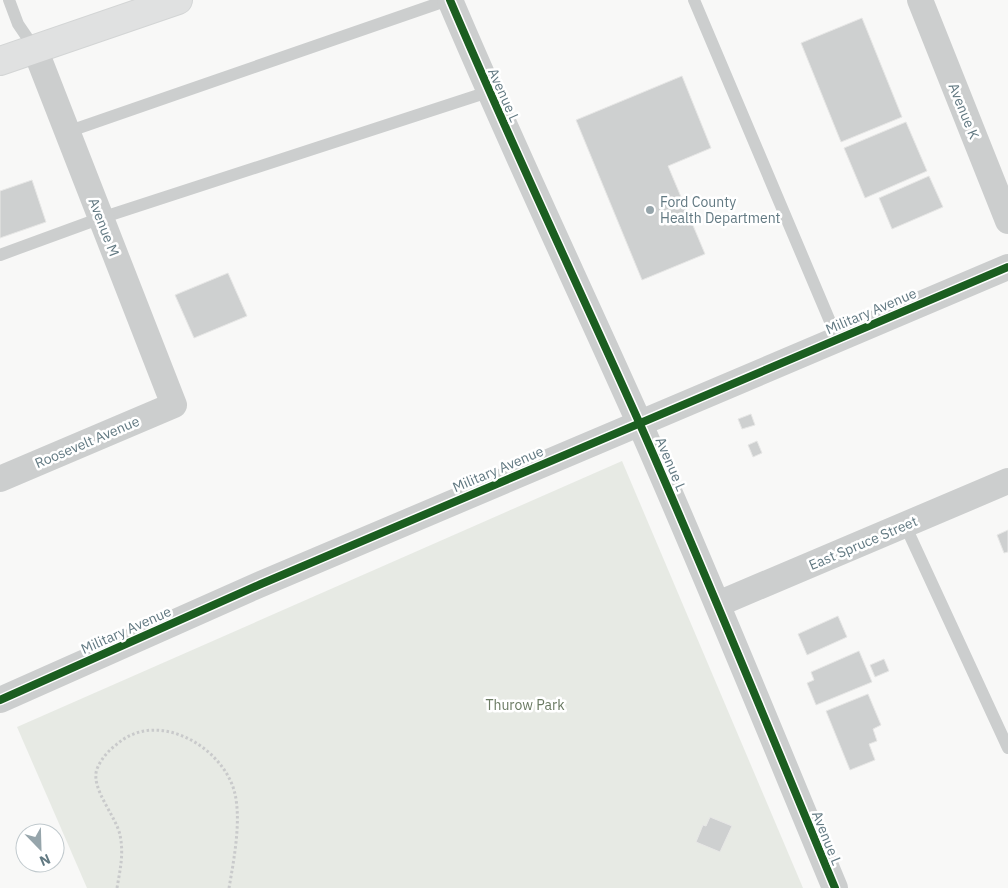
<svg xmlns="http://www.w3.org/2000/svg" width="1008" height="888" font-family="'IBM Plex Sans',sans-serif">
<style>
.green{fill:#e7eae4}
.building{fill:#ced0d0;stroke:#e7e7e6}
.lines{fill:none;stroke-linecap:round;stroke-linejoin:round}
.primary-casing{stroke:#d3d5d5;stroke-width:30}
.path{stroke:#c9cacb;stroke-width:3;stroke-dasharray:2.5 2.5;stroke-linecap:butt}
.lane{stroke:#cccece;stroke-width:12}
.street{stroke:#cccece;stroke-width:26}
.primary{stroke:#e0e1e1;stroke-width:28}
.cycleway-casing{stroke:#fff;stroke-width:11}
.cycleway{stroke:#1b5e20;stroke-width:8}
.poi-dot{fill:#96a5ab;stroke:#fff;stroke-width:2}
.labels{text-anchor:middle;stroke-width:5;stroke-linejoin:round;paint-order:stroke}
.street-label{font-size:14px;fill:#627982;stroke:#fff}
.poi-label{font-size:14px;fill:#627982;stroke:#fff;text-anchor:start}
.park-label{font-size:14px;fill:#6a7a62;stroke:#fff}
</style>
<rect width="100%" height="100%" fill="#f8f8f7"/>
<!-- green -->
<path class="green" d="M 622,461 L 803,888 L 87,888 L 17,727 Z"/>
<!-- building -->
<g class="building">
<path d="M 862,18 L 902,117 L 841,142 L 801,43 Z"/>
<path d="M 682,76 L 711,148 L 668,166 L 705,254 L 642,280 L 576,120 Z"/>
<path d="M 906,122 L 927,171 L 865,198 L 844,148 Z"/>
<path d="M 929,176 L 943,207 L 892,229 L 879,198 Z"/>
<path d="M 32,180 L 46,222 L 0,238 L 0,191 Z"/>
<path d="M 228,273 L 247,316 L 194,338 L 175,295 Z"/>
<path d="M 751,414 L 755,425 L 742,429 L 738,419 Z"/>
<path d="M 757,441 L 762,453 L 753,457 L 748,445 Z"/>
<path d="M 1008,530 L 1008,552 L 1004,553 L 997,535 Z"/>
<path d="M 838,616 L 847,637 L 807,655 L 798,634 Z"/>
<path d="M 859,651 L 872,682 L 816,705 L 807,683 L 814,680 L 811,672 Z"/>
<path d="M 884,659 L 889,671 L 875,677 L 870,665 Z"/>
<path d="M 868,694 L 881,725 L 873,729 L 877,741 L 869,744 L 875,760 L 850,770 L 826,711 Z"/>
<path d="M 710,817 L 732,826 L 720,852 L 696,842 L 703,825 L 706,826 Z"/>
</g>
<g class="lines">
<defs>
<path id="primary" d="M 0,61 L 178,0"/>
</defs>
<!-- primary casing -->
<use href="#primary" class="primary-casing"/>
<!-- path -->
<path class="path" d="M 117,888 C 120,870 124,854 120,835 C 116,816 90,788 97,769 C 101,759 108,751 116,745 C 155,709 220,744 234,790 C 242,818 234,859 229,888"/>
<!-- lane -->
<g class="lane">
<path d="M 9,0 L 18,24 L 35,49"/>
<path d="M 694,0 L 837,338"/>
<path d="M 67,132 L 448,0"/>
<path d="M 0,255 L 101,218 L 488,92"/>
<path d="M 905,525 L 1008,748"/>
</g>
<!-- street -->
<g class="street">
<path d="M 450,0 C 510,142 576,281 639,422 C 707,576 770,732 835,888"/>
<path d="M 920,0 L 1008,221"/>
<path d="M 0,479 L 174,405 L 35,49"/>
<path d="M 718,604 L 1008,481"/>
<path d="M 0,700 L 261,584 L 1008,267"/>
</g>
<!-- primary -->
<use href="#primary" class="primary"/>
<defs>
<g id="cycleway">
<path d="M 450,0 C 510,142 576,281 639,422 C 707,576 770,732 835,888"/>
<path d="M 0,700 L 261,584 L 1008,267"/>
</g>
</defs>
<!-- cycleway casing -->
<use href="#cycleway" class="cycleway-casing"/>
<!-- cycleway -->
<use href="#cycleway" class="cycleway"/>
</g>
<!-- markers -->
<circle class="poi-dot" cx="650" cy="210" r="5"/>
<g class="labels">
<!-- street labels -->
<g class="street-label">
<text transform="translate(504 95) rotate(66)" y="5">Avenue L</text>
<text transform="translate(964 111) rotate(68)" y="5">Avenue K</text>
<text transform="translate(104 227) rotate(69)" y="5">Avenue M</text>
<text transform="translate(871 311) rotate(-23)" y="5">Military Avenue</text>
<text transform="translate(87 442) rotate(-23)" y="5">Roosevelt Avenue</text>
<text transform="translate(671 464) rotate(67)" y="5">Avenue L</text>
<text transform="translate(498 469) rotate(-23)" y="5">Military Avenue</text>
<text transform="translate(863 543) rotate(-23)" y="5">East Spruce Street</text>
<text transform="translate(126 630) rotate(-24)" y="5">Military Avenue</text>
<text transform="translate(827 838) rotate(68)" y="5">Avenue L</text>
</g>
<!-- poi labels -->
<g class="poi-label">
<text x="660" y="207">Ford County<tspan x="660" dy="16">Health Department</tspan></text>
</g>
<!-- park labels -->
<g class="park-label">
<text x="525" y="710">Thurow Park</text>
</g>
</g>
<!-- north arrow -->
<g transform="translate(40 848) rotate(157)"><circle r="24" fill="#ffffff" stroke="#c0c9cd"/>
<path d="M0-4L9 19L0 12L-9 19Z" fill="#96a5ab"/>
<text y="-8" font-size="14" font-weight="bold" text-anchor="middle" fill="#627982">N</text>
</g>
</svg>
